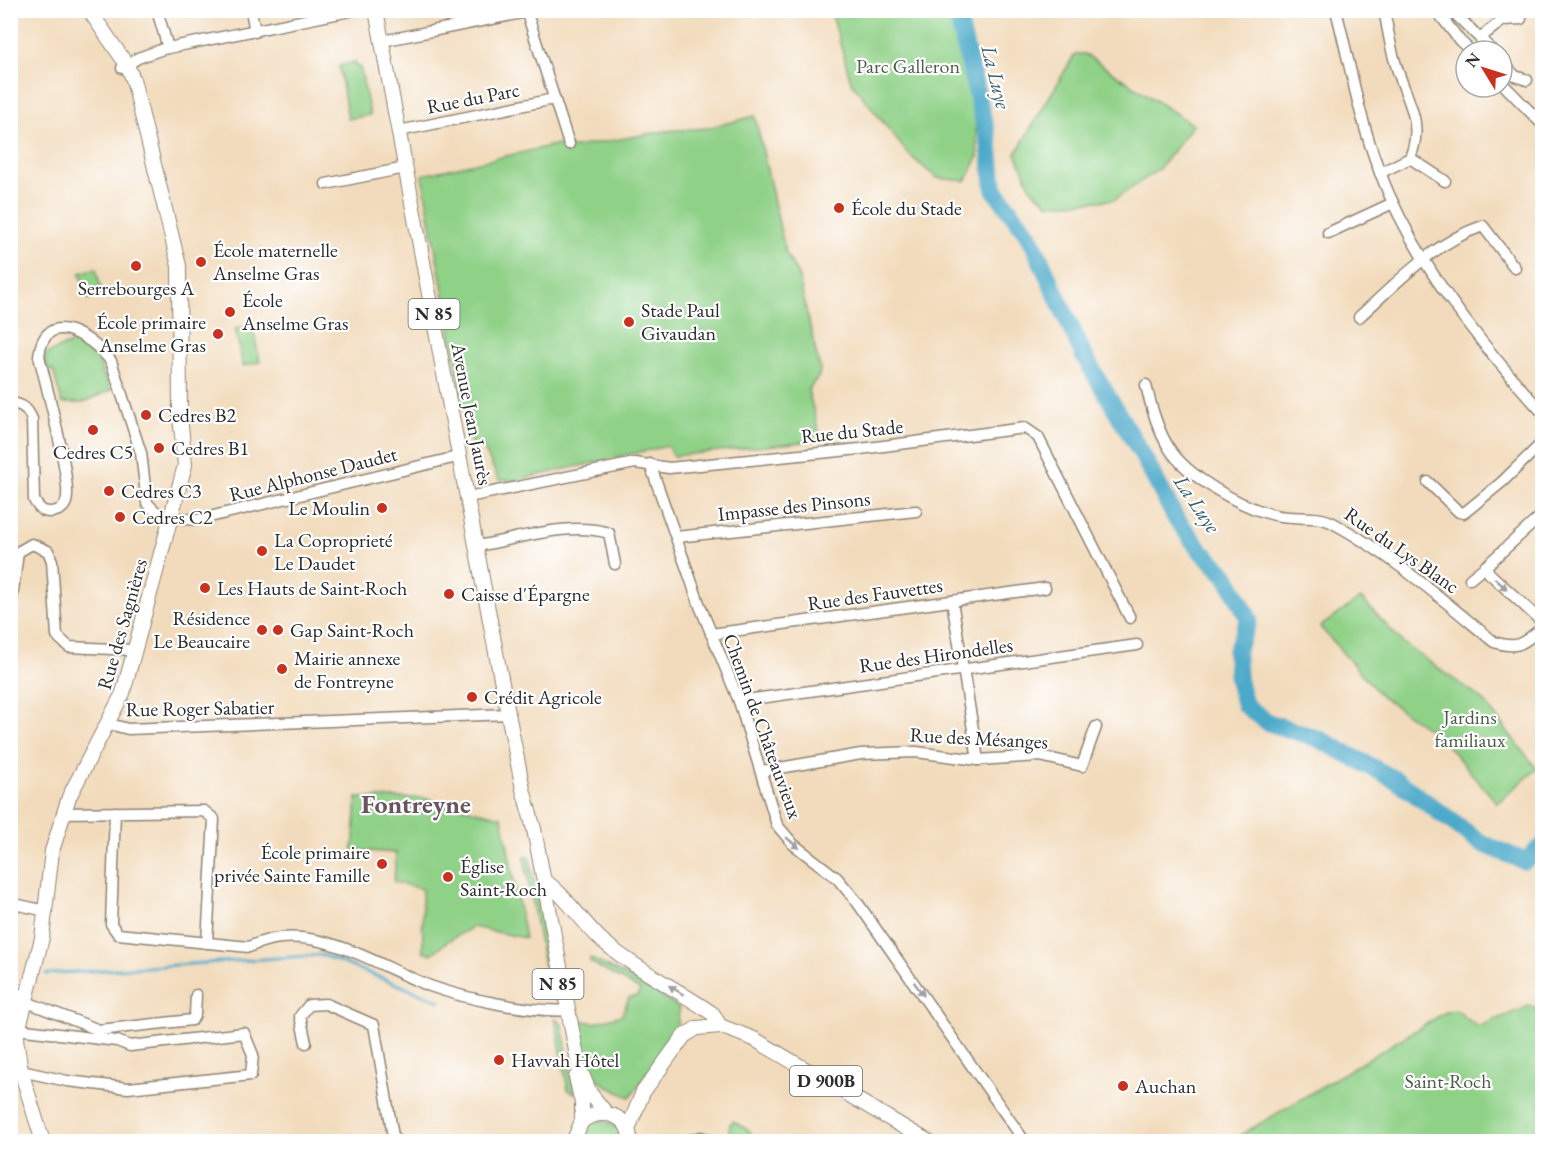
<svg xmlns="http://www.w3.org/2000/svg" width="1553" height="1152" font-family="'EB Garamond',serif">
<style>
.green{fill:#90d188;stroke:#5e7e5a;stroke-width:1.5}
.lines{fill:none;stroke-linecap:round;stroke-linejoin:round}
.stream{stroke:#4ba9c9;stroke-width:3}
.river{stroke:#4ba9c9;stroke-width:18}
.minor-casing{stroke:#8e8374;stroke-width:13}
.major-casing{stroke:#8e8374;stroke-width:16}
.minor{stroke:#fff;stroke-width:10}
.major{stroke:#fff;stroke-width:14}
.oneway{fill:#a0a0a0}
.poi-dot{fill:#c8321e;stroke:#fff;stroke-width:2}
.labels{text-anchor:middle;stroke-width:4.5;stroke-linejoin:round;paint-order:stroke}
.shield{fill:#fff;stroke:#6b6b6b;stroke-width:1.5}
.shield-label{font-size:18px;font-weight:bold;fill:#2b2b2b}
.park-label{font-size:20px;fill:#495d47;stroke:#fff}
.street-label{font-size:20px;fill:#2b2b2b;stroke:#fff}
.poi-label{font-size:20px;fill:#2b2b2b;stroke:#fff;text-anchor:start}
.water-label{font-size:21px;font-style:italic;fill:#385d6a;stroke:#fff}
.district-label{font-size:26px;font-weight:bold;fill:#6b5460;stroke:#fff}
</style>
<rect width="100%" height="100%" fill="#fff"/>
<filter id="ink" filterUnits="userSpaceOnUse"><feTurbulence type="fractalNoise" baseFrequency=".0167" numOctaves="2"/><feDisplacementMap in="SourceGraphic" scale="12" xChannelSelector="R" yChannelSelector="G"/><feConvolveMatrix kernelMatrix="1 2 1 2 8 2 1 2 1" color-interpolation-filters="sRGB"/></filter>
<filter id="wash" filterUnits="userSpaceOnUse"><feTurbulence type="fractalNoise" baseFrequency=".008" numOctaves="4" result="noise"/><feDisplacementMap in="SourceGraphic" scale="24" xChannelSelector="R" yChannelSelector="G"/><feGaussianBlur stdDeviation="1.35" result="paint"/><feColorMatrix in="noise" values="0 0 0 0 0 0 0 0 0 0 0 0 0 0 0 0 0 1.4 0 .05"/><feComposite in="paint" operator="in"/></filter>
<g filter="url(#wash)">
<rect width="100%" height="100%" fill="#f2dbbc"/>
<!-- green -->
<g class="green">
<path d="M 831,11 L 952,11 L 974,101 L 978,157 L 966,181 L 937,178 L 909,155 L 851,82 Z"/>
<path d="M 1075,54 L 1085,54 L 1193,125 L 1159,169 L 1114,200 L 1049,204 L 1031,189 L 1016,153 Z"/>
<path d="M 355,62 L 356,67 L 360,67 L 370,115 L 348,119 L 339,66 Z"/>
<path d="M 755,116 L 785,251 L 798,275 L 820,369 L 819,376 L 808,390 L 821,440 L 674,456 L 667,446 L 517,480 L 499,480 L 482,445 L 471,444 L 422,175 L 555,145 L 569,144 L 570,148 L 665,131 L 708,128 Z"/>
<path d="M 96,268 L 102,294 L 88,299 L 80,273 Z"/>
<path d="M 252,325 L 260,362 L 243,366 L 235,329 Z"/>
<path d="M 78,340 L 95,355 L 111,390 L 82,403 L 62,403 L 53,370 L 47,370 L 44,355 Z"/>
<path d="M 1361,598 L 1403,643 L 1483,700 L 1537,769 L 1497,803 L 1441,738 L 1381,696 L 1320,627 Z"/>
<path d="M 357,798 L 423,798 L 502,817 L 525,938 L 473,927 L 449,940 L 432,954 L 423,951 L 422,889 L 394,882 L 396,853 L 353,850 Z"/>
<path d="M 529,856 L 550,965 L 544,966 L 524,858 Z"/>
<path d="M 590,958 L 644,985 L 679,1008 L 677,1029 L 654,1066 L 630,1097 C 584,1079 585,1065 579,1020 L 594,1023 L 622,1015 L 629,998 L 638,996 L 640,990 L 590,962 Z"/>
<path d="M 1529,1006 L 1542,1010 L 1542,1141 L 1231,1141 L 1446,1012 L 1456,1010 L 1478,1027 Z"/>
<path d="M 555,1018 L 561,1022 L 575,1093 L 568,1090 Z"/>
<path d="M 603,1120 L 620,1128 L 623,1142 L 580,1142 C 586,1129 589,1122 603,1120 Z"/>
<path d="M 733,1121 L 750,1131 L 753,1141 L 737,1141 L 729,1131 L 730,1124 Z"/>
</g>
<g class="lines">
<!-- stream -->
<path class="stream" d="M 46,974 L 322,955 L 440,1001"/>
<!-- river -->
<path class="river" d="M 956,10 L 989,142 L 994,189 L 1030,237 L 1084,356 L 1143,456 L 1175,517 L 1201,551 L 1226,575 L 1249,619 L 1236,652 L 1238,680 L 1245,705 L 1267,722 L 1319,739 L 1396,780 L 1481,843 L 1524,861 L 1542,847"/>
</g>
</g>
<g filter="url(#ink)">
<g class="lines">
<defs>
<g id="minor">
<path d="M 157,10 L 168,48"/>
<path d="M 251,10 L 255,32"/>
<path d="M 526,10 L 569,144"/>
<path d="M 1336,10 C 1350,64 1359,118 1379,170 C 1413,260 1478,341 1542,412"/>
<path d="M 1436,10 L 1460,41 L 1471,51"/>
<path d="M 1451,10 L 1493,51"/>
<path d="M 1481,37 L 1503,20 L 1521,19"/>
<path d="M 382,41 L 537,10"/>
<path d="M 1502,61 L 1515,76 L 1527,80"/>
<path d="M 122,68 L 138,58 L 163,49 L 355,10"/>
<path d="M 1502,83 L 1542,124"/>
<path d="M 399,131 L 554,99"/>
<path d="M 1410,158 L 1445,181"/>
<path d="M 1380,173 L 1410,158 C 1425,121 1406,100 1396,65 C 1390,47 1388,29 1384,10"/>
<path d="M 326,184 L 405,168"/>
<path d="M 1328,233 L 1393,203"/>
<path d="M 1359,317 C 1397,283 1434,242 1483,226 L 1515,268"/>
<path d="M 1146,385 C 1151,407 1157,429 1169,448 C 1187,477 1243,508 1275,515 C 1294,520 1316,514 1333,523 C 1392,555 1443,600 1494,642 C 1519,650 1523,643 1542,628"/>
<path d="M 10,403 C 22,404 27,408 32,419 L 34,500 C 38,507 42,513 52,512 C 58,511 64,509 66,502 C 73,483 45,381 39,356 C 45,305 93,338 111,361 L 141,453 L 147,503 L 157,513 L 166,517 L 197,520 L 461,456"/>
<path d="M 650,464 L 700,606 L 739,701 L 777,825 L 793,844 L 837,878 L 857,902 L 1025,1142"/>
<path d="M 1428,482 L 1459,512 L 1464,513 L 1502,482 L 1542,443"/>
<path d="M 468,497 L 635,463 L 669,468 L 860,449 L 1025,428 L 1038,437 L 1130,618"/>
<path d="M 1542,515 L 1486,566 L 1489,573 L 1542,622"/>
<path d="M 676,537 L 916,511"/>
<path d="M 477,546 C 518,539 569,521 609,533 L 615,564"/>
<path d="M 1470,579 L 1486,566"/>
<path d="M 952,601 L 978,760"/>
<path d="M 10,614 L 18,552 L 32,544 L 48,551 L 52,561 L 57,636 L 69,647 L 134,650"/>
<path d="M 711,634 L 1045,588"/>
<path d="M 739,701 L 1137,645"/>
<path d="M 109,724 L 128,729 L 509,714"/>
<path d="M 762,771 L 861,754 L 916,752 L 978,760 L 1040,756 L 1082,766 L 1096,727"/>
<path d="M 115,812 L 111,924 L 118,934 L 249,947 C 310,917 375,965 430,986 C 466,999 533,1013 569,1010"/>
<path d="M 63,813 L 204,811 L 214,819 L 207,943"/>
<path d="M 10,903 L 46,911"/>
<path d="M 10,997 L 26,993"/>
<path d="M 24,1001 L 99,1030 L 192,1020 L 195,1014 L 196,995"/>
<path d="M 17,1029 L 117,1041 L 130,1046 L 244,1033 L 253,1055 L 251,1075 L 128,1088 L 67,1081 L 21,1071"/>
<path d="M 306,1043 L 300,1016 L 309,1005 L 326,1004 L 374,1025 L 394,1142"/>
<path d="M 348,1142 L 355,1142"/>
<path d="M 683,1142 L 701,1137 L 718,1142"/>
</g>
<g id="major">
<path d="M 376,10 L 497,658 L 523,789 L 534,829 L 579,1067 L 590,1093 L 606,1113"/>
<path d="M 544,881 C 563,891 585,927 605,943 C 638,971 678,989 713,1014 L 720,1026"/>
<path d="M 576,1077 L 582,1103 L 582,1121"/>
<path d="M 628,1129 L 643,1092 L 684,1036 L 697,1028 L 720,1026 L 754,1039 L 929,1142"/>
<path d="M 43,1142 L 21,1071 L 16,1039 L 42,938 L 52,851 L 69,797 L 123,693 L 185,465 L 180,416 L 179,266 L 133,79 L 127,65 L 89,10"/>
<path d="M 573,1142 L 582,1121 C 601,1107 631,1114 630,1142"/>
</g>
</defs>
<!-- minor casing -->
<use href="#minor" class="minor-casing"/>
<!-- major casing -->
<use href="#major" class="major-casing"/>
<!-- minor -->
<use href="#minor" class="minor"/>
<!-- major -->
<use href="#major" class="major"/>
</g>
<!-- one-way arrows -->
<defs><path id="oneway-solid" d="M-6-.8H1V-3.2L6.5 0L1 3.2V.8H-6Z" transform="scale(1.5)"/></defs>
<g class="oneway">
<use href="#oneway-solid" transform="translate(1501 584) rotate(42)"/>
<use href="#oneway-solid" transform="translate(793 843) rotate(40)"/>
<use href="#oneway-solid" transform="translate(919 989) rotate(54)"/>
<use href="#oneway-solid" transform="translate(676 990) rotate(-148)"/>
</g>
</g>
<!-- markers -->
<g class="poi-dot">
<circle cx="839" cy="208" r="6"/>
<circle cx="201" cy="262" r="6"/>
<circle cx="136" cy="266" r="6"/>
<circle cx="230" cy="312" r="6"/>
<circle cx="629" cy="322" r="6"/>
<circle cx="218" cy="334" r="6"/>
<circle cx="146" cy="415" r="6"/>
<circle cx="93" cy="430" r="6"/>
<circle cx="159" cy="448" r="6"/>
<circle cx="109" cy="491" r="6"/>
<circle cx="382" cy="508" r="6"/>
<circle cx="120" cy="517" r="6"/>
<circle cx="262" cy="551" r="6"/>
<circle cx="205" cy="588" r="6"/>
<circle cx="449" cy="594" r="6"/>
<circle cx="262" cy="630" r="6"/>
<circle cx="278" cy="630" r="6"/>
<circle cx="282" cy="669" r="6"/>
<circle cx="472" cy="697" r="6"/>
<circle cx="382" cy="864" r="6"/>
<circle cx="448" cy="877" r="6"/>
<circle cx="499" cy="1060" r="6"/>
<circle cx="1123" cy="1086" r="6"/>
</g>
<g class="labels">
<!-- shield labels -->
<g class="shield">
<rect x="408.5" y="299" width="51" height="30" rx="4.5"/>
<rect x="532.5" y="969" width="51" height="30" rx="4.5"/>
<rect x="790" y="1066" width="72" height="30" rx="4.5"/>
</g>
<g class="shield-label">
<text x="434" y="320">N 85</text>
<text x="558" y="990">N 85</text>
<text x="826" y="1087">D 900B</text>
</g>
<!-- park labels -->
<g class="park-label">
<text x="908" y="73">Parc Galleron</text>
<text x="1470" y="724">Jardins<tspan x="1470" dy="23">familiaux</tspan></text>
<text x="1448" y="1088">Saint-Roch</text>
</g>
<!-- street labels -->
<g class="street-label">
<text transform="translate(473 98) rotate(-11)" y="7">Rue du Parc</text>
<text transform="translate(472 414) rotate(79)" y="7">Avenue Jean Jaurès</text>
<text transform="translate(852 431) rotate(-6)" y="7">Rue du Stade</text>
<text transform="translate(313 474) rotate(-14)" y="7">Rue Alphonse Daudet</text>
<text transform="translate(794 506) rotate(-6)" y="7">Impasse des Pinsons</text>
<text transform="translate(1402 550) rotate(35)" y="7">Rue du Lys Blanc</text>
<text transform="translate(875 594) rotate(-8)" y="7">Rue des Fauvettes</text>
<text transform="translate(122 624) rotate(-74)" y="7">Rue des Sagnières</text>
<text transform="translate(936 655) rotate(-8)" y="7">Rue des Hirondelles</text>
<text transform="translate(200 708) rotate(-1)" y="7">Rue Roger Sabatier</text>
<text transform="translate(763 726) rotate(70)" y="7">Chemin de Châteauvieux</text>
<text transform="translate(979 738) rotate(3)" y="7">Rue des Mésanges</text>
</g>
<!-- poi labels -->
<g class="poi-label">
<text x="851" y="215">École du Stade</text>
<text x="213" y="257">École maternelle<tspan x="213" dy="23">Anselme Gras</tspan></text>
<text x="136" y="295" text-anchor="middle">Serrebourges A</text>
<text x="242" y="307">École<tspan x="242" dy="23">Anselme Gras</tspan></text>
<text x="641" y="317">Stade Paul<tspan x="641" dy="23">Givaudan</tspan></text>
<text x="206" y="329" text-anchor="end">École primaire<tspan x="206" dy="23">Anselme Gras</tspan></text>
<text x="158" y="422">Cedres B2</text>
<text x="171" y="455">Cedres B1</text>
<text x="93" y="459" text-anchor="middle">Cedres C5</text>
<text x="121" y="498">Cedres C3</text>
<text x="370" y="515" text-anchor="end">Le Moulin</text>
<text x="132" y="524">Cedres C2</text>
<text x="274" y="547">La Coproprieté<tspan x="274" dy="23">Le Daudet</tspan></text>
<text x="217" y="595">Les Hauts de Saint-Roch</text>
<text x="461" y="601">Caisse d'Épargne</text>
<text x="250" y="625" text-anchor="end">Résidence<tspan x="250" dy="23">Le Beaucaire</tspan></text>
<text x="290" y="637">Gap Saint-Roch</text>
<text x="294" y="665">Mairie annexe<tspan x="294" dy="23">de Fontreyne</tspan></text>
<text x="484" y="704">Crédit Agricole</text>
<text x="370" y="859" text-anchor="end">École primaire<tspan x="370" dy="23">privée Sainte Famille</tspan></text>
<text x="460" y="873">Église<tspan x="460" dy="23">Saint-Roch</tspan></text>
<text x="511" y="1067">Havvah Hôtel</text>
<text x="1135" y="1093">Auchan</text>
</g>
<!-- water labels -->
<g class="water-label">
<text transform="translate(996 77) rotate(76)" y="7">La Luye</text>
<text transform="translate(1197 504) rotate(56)" y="7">La Luye</text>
</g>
<!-- district labels -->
<g class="district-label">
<text x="416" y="813">Fontreyne</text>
</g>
</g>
<!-- margin -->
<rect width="1553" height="1152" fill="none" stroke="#fff" stroke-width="36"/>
<!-- north arrow -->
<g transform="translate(1484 69) rotate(308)"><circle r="28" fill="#ffffff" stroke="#aaaaaa" stroke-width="1.5"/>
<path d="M0-4.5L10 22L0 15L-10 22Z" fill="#c8321e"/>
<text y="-9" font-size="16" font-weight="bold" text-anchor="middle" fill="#2b2b2b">N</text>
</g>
</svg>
